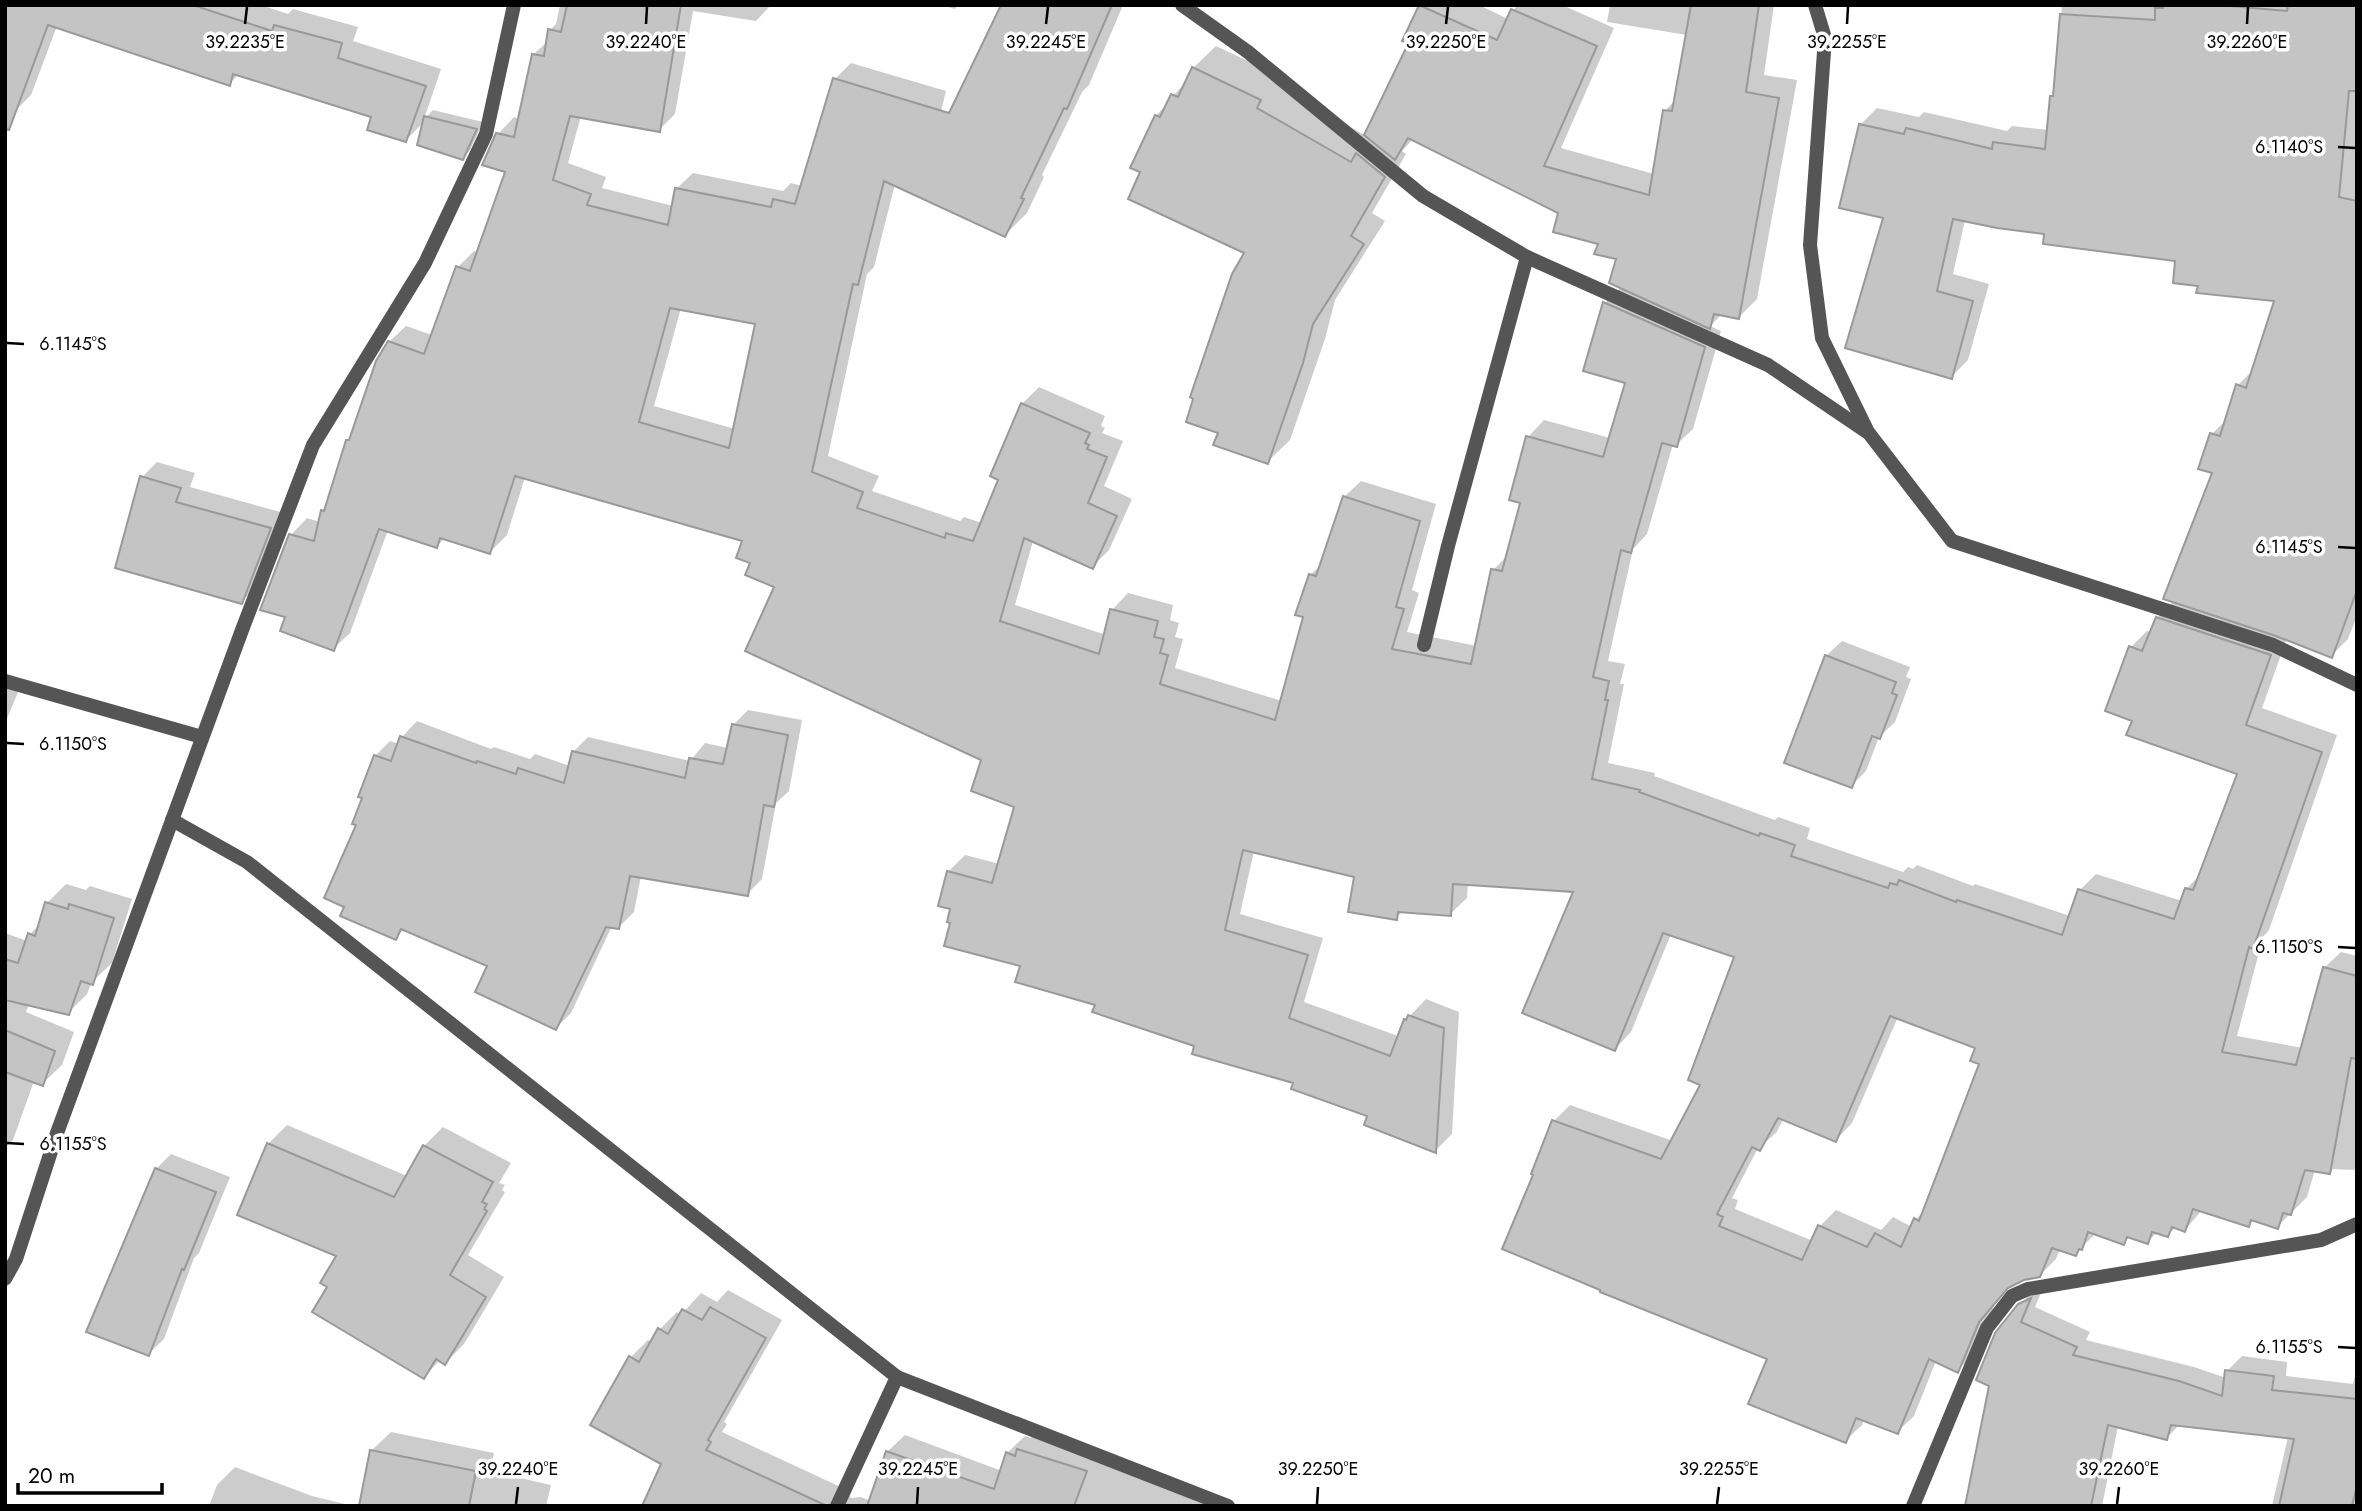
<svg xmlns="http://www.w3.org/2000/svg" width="2362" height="1511" font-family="Jost,sans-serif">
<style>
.shadow{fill:#0003;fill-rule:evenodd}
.building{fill:#c4c4c4;stroke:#999;stroke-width:2;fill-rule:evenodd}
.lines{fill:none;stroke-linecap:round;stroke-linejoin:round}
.minor{stroke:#555;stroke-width:14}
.ticks{fill:none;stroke:#000;stroke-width:2.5}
.ticks-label{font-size:18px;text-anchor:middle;fill:#000;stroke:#fff;stroke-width:7;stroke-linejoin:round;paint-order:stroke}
</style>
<rect width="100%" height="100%" fill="#fff"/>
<!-- shadow -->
<g class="shadow">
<path d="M 5,5 L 261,5 L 288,14 L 293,9 L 358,27 L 353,41 L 441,69 L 424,119 L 433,110 L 483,122 L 470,150 L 463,158 L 425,121 L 406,140 L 373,116 L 239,74 L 229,84 L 57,26 L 31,95 L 14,112 L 5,135 Z"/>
<path d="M 560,5 L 771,5 L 756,21 L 693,11 L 675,114 L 659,130 L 581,116 L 568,163 L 606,177 L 602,188 L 673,206 L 676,189 L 693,173 L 783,191 L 791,183 L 802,186 L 835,79 L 851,63 L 946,91 L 925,175 L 895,184 L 874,267 L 867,274 L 828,456 L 879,476 L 872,491 L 960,521 L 964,517 L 982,523 L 1000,479 L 1022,404 L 1039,387 L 1105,416 L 1101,426 L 1105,428 L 1102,433 L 1123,441 L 1104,486 L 1132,499 L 1109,550 L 1092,567 L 1033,541 L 1015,605 L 1106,635 L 1112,610 L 1128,593 L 1173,605 L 1170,620 L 1179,623 L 1175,637 L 1183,639 L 1175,668 L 1282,701 L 1305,616 L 1310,575 L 1322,564 L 1344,497 L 1361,481 L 1436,504 L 1412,590 L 1419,593 L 1407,632 L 1477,646 L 1493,570 L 1508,555 L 1523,502 L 1528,437 L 1544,420 L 1610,438 L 1627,382 L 1585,370 L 1605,303 L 1621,287 L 1618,258 L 1560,212 L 1413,139 L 1402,151 L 1406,154 L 1372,213 L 1385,221 L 1335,300 L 1325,339 L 1290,440 L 1267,462 L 1220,432 L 1247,253 L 1143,172 L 1156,116 L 1188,79 L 1193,68 L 1216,46 L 1282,77 L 1278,85 L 1366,136 L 1410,43 L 1405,40 L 1421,5 L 1479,5 L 1508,19 L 1517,5 L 1562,5 L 1614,28 L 1561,148 L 1654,174 L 1665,111 L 1675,100 L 1687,35 L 1607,22 L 1610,5 L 1774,5 L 1764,75 L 1797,80 L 1757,299 L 1739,317 L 1722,314 L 1710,326 L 1721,331 L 1693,429 L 1676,445 L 1673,444 L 1647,534 L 1633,549 L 1608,661 L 1625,664 L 1620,684 L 1624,684 L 1608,763 L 1655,773 L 1654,776 L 1775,820 L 1778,817 L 1810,828 L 1807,839 L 1903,872 L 1908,867 L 1913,869 L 1917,865 L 1973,886 L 1975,884 L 2070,916 L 2080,890 L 2096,874 L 2182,901 L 2186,889 L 2201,874 L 2239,773 L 2134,720 L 2131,647 L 2147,631 L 2152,632 L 2157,618 L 2174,601 L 2214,472 L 2212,434 L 2227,419 L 2238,385 L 2254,369 L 2276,300 L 2200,284 L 2177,259 L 2046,232 L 1965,220 L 1953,274 L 1989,284 L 1968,360 L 1951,377 L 1885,217 L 1860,125 L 1877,108 L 1919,117 L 1924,112 L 2007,131 L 2012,126 L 2049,130 L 2052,97 L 2055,93 L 2062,5 L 2235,5 L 2239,66 L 2254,9 L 2257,5 L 2357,5 L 2357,616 L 2348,639 L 2331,656 L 2287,638 L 2262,708 L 2337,735 L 2269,930 L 2263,937 L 2237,1036 L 2303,1048 L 2324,968 L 2341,952 L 2357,956 L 2357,1170 L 2333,1169 L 2330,1172 L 2315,1170 L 2307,1197 L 2277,1227 L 2254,1219 L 2248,1225 L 2202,1210 L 2185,1230 L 2176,1227 L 2167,1235 L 2157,1232 L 2148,1242 L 2130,1236 L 2124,1243 L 2096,1233 L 2075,1254 L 2060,1249 L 2056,1259 L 2039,1276 L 2012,1284 L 1995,1304 L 1974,1354 L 1958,1370 L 1936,1361 L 1914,1416 L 1897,1432 L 1864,1419 L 1862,1425 L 1845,1441 L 1769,1358 L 1535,1174 L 1554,1121 L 1570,1105 L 1673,1141 L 1702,1084 L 1736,956 L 1671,934 L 1631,1032 L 1615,1049 L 1576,890 L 1468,883 L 1467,898 L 1450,914 L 1404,910 L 1396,918 L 1356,875 L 1254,851 L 1240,914 L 1323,938 L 1304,1002 L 1398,1036 L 1406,1020 L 1426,999 L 1459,1012 L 1452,1134 L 1435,1151 L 1369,1115 L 1295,1082 L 1097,1004 L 1022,965 L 952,922 L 949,871 L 965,855 L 1000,864 L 1016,806 L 983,760 L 777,586 L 752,562 L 745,540 L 525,477 L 507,535 L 490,552 L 445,538 L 437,546 L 388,530 L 350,633 L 333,649 L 287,616 L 291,535 L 307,518 L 320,522 L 323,511 L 328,506 L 348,441 L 352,436 L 389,342 L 406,326 L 432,335 L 458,267 L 474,251 L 478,252 L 508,171 L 498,134 L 514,117 L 519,119 L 533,55 L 549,40 L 550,30 L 556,24 ZM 681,308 L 757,323 L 735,429 L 654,406 ZM 1898,1017 L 1977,1047 L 1982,1063 L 1926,1209 L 1916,1219 L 1912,1227 L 1893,1217 L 1881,1230 L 1836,1210 L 1820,1226 L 1813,1241 L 1735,1209 L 1738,1200 L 1732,1198 L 1758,1148 L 1776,1133 L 1784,1118 L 1836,1140 L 1852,1123 Z"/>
<path d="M 941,5 L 958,5 L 955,9 Z"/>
<path d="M 1023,5 L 1123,5 L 1089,85 L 1082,92 L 1042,175 L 1044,177 L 1027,213 L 1005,235 Z"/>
<path d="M 157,462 L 195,473 L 190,487 L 284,513 L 256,587 L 241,602 L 142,477 Z"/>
<path d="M 1842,641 L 1910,667 L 1906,677 L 1911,679 L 1895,722 L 1879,737 L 1866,771 L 1851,786 L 1826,656 Z"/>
<path d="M 5,677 L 22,683 L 5,723 Z"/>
<path d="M 748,710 L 802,720 L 789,791 L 776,803 L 762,879 L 747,894 L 641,876 L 634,912 L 619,927 L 612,926 L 571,1013 L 556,1028 L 489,966 L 404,929 L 395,938 L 358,824 L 375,756 L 390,741 L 399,744 L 402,737 L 417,721 L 491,749 L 494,747 L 530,759 L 535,754 L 570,766 L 573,752 L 588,737 L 690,761 L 705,743 L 728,748 L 733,725 Z"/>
<path d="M 66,884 L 86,890 L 90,886 L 132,899 L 112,963 L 92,982 L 87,994 L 68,1013 L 29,1004 L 26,1012 L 74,1032 L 62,1065 L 42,1084 L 34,1081 L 13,1140 L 5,1148 L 5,933 L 27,941 L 30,934 L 41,923 L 47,903 Z"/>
<path d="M 287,1125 L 407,1176 L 424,1146 L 443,1127 L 511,1163 L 499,1183 L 505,1185 L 502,1190 L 505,1192 L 468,1255 L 504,1277 L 464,1344 L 445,1363 L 440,1360 L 424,1377 L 330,1286 L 339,1255 L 268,1144 Z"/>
<path d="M 171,1154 L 230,1177 L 199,1253 L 194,1258 L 164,1339 L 148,1354 L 156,1169 Z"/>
<path d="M 2044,1286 L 2035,1307 L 2090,1332 L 2086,1340 L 2194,1367 L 2226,1378 L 2227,1371 L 2242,1356 L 2287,1362 L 2286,1376 L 2353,1384 L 2357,1367 L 2357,1506 L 2272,1506 L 2288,1437 L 2180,1424 L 2167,1438 L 2118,1426 L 2102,1506 L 1967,1506 L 2019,1305 L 2035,1290 Z"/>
<path d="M 728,1290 L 782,1320 L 724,1422 L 727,1424 L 722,1432 L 845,1489 L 851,1498 L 861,1497 L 871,1501 L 887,1452 L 905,1435 L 1002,1471 L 1007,1453 L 1025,1436 L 1031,1438 L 1036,1433 L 1101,1459 L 1241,1506 L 644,1506 L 663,1464 L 631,1357 L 648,1340 L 652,1342 L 660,1329 L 677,1312 L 681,1315 L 701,1293 L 717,1302 Z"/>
<path d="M 391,1432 L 494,1453 L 490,1471 L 551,1485 L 546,1506 L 361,1506 L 372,1450 Z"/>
<path d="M 235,1467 L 312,1496 L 353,1506 L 209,1506 L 217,1485 Z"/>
</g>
<!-- building -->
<g class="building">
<path d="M 5,5 L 193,5 L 272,31 L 274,25 L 342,43 L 338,58 L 426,86 L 406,142 L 367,130 L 371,117 L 233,74 L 230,86 L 48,25 L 9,130 L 5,129 Z"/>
<path d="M 567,5 L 681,5 L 660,132 L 570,116 L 553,180 L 591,194 L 587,205 L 668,225 L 675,188 L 771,207 L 773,199 L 795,204 L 833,78 L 949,113 L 1001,5 L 1112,5 L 1067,109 L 1064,108 L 1021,198 L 1024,199 L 1005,237 L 884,181 L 858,285 L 853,284 L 812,472 L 863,492 L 857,508 L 945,538 L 946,533 L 973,541 L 998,480 L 990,476 L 1021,403 L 1090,433 L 1085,443 L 1089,445 L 1087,449 L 1107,457 L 1088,503 L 1117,516 L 1093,569 L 1024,538 L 1000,621 L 1099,654 L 1110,609 L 1158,621 L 1154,637 L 1164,639 L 1160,653 L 1168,655 L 1160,684 L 1275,720 L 1303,617 L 1295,615 L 1309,574 L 1316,576 L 1343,496 L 1420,521 L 1396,607 L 1404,609 L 1392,649 L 1471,664 L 1491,569 L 1502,571 L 1520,503 L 1509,500 L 1526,436 L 1603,457 L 1625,383 L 1583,371 L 1603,302 L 1705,347 L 1677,447 L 1662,443 L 1631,553 L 1621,550 L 1593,677 L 1609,681 L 1605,700 L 1608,700 L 1592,779 L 1640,790 L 1639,792 L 1759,836 L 1760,833 L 1795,845 L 1791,856 L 1888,888 L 1890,883 L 1897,885 L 1899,880 L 1956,902 L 1957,900 L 2062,935 L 2078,889 L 2174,919 L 2185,888 L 2193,890 L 2237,774 L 2126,735 L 2132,721 L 2105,711 L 2129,646 L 2142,651 L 2156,617 L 2271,655 L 2246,725 L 2322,752 L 2253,949 L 2249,947 L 2222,1052 L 2296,1065 L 2323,967 L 2357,976 L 2357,1059 L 2351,1058 L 2330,1174 L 2305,1170 L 2291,1215 L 2283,1213 L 2278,1229 L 2251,1220 L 2249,1227 L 2193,1209 L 2185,1232 L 2172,1227 L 2168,1237 L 2152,1232 L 2148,1244 L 2127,1237 L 2124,1245 L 2088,1232 L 2082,1250 L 2079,1249 L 2076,1256 L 2052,1248 L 2040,1277 L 2024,1280 L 2008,1288 L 1979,1322 L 1958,1373 L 1929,1359 L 1898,1434 L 1856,1418 L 1846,1443 L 1748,1404 L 1767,1359 L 1600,1292 L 1600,1290 L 1502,1249 L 1533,1175 L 1531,1174 L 1552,1120 L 1661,1159 L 1700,1085 L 1688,1080 L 1734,957 L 1663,933 L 1615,1051 L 1522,1013 L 1573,892 L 1453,884 L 1451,916 L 1398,912 L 1397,920 L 1348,912 L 1354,877 L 1243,850 L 1225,930 L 1308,955 L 1289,1018 L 1390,1056 L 1404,1019 L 1406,1020 L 1408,1015 L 1444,1028 L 1436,1153 L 1364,1125 L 1367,1116 L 1291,1089 L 1293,1083 L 1192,1054 L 1194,1046 L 1092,1012 L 1095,1005 L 1015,982 L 1020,966 L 944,946 L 950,923 L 947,922 L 950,909 L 938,906 L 947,871 L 992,883 L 1014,807 L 971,791 L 981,760 L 745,651 L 774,587 L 745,575 L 750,563 L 736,558 L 742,541 L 515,476 L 490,554 L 440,538 L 437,548 L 379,529 L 334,651 L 280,631 L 285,617 L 260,610 L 289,534 L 314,541 L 321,510 L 324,511 L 346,440 L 349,440 L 376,361 L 388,341 L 424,354 L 456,266 L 470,271 L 505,172 L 482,165 L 496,133 L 514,137 L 532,54 L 544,56 L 548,29 L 561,32 ZM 670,308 L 755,324 L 729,448 L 639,422 ZM 1890,1016 L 1975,1048 L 1970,1061 L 1979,1064 L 1919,1221 L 1914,1218 L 1901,1247 L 1875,1233 L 1867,1247 L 1818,1225 L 1802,1260 L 1719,1226 L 1723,1217 L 1717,1214 L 1752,1147 L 1760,1151 L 1778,1118 L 1836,1142 Z"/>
<path d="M 1419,5 L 1497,40 L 1511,9 L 1597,46 L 1544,166 L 1649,195 L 1663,110 L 1672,111 L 1691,5 L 1759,5 L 1746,92 L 1779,98 L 1739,319 L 1714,314 L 1710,329 L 1609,283 L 1616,259 L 1594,254 L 1598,244 L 1553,232 L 1558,213 L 1408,138 L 1395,160 L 1364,135 L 1408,44 L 1402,41 Z"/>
<path d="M 2163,5 L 2219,5 L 2287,11 L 2288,5 L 2357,5 L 2357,91 L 2349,91 L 2339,197 L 2357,201 L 2357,590 L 2332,658 L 2276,636 L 2163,599 L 2212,473 L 2198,469 L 2210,433 L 2220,436 L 2236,384 L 2246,388 L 2274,301 L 2196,293 L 2198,286 L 2173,283 L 2175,261 L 2043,244 L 2044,234 L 1997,228 L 1953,219 L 1937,291 L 1973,301 L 1952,379 L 1845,348 L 1883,218 L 1839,208 L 1859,124 L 1904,134 L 1906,128 L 1992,149 L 1993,142 L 2045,149 L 2050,96 L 2053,96 L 2060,14 L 2155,20 L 2155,8 L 2163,8 Z"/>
<path d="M 1192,67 L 1261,100 L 1257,108 L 1351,162 L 1356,153 L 1385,177 L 1351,236 L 1364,244 L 1313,324 L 1303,363 L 1268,464 L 1213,445 L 1218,433 L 1186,422 L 1193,399 L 1190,397 L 1232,274 L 1244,253 L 1128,199 L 1140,172 L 1130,168 L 1155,115 L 1160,117 L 1171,94 L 1178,97 Z"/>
<path d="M 424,116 L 477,129 L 463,160 L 417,145 Z"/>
<path d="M 140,476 L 181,488 L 176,502 L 271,528 L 242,604 L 115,568 Z"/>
<path d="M 1825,655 L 1896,682 L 1892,693 L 1897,695 L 1880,739 L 1872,736 L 1852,788 L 1784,763 Z"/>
<path d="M 732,724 L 788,735 L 774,807 L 764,805 L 748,896 L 630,876 L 619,929 L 606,927 L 556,1030 L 475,992 L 487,966 L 401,929 L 396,940 L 340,916 L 344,907 L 324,898 L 356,825 L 352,824 L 362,798 L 358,797 L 374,755 L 391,761 L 400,736 L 476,763 L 477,761 L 516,774 L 518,768 L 564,783 L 572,751 L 685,778 L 689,758 L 723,764 Z"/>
<path d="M 45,902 L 68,909 L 69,904 L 114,918 L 93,985 L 81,981 L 69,1015 L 5,1000 L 5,959 L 18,963 L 28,933 L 35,936 Z"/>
<path d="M 5,1030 L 55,1051 L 43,1086 L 5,1072 Z"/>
<path d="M 267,1143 L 394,1197 L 423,1145 L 493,1182 L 482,1202 L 487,1204 L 484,1209 L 487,1211 L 450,1275 L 486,1297 L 445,1365 L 436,1359 L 424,1379 L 312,1312 L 327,1287 L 320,1283 L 336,1256 L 237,1215 Z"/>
<path d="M 155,1168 L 216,1192 L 184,1270 L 182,1269 L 149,1356 L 86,1332 Z"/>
<path d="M 2031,1298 L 2021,1322 L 2077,1347 L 2073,1355 L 2179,1381 L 2222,1396 L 2225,1370 L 2274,1376 L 2272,1390 L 2357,1399 L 2357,1485 L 2352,1506 L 2279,1506 L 2294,1439 L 2171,1425 L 2167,1440 L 2108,1425 L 2091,1506 L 1965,1506 L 1989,1386 L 1976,1380 L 1995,1333 L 2018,1304 Z"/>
<path d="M 710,1307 L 766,1338 L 708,1440 L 711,1442 L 706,1450 L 827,1506 L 642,1506 L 661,1464 L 590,1425 L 629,1356 L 639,1362 L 658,1328 L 668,1334 L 682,1309 L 702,1320 Z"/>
<path d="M 1017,1449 L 1087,1471 L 1074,1506 L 867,1506 L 886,1451 L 994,1489 L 1006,1452 L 1015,1456 Z"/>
<path d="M 370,1450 L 476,1471 L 469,1506 L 359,1506 Z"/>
</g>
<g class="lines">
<!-- minor -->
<g class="minor">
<path d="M 1182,5 L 1248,52 L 1423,196 L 1527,257 L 1448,546 L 1424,645"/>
<path d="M 1815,5 L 1825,38 L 1810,245 L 1822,338 L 1868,432 L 1952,541 L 2273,645 L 2357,685"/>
<path d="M 1527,257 L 1768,365 L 1867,432"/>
<path d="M 5,681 L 202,737"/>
<path d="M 172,820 L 247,862 L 897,1377 L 837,1506"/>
<path d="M 5,1279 L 16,1259 L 57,1133 L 242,630 L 313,445 L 425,263 L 486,134 L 514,5"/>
<path d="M 897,1377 L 1228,1506"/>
<path d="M 1913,1506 L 1987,1328 L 2012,1296 L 2028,1289 L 2321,1240 L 2357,1224"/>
</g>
</g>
<!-- ticks -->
<path class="ticks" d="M 245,24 L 247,7M 646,24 L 647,7M 1046,24 L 1048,7M 1446,24 L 1448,7M 1847,24 L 1848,7M 2247,24 L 2248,7M 2338,147 L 2355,148M 7,343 L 24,344M 2338,547 L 2355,548M 7,743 L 24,744M 2338,947 L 2355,948M 7,1143 L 24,1144M 2338,1347 L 2355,1348M 516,1504 L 518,1487M 917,1504 L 918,1487M 1317,1504 L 1318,1487M 1717,1504 L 1719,1487M 2117,1504 L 2119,1487"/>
<g class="ticks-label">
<text x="245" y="48">39.2235°E</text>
<text x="646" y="48">39.2240°E</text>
<text x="1046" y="48">39.2245°E</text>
<text x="1446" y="48">39.2250°E</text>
<text x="1847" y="48">39.2255°E</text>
<text x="2247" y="48">39.2260°E</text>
<text x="2289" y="153">6.1140°S</text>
<text x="73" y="350">6.1145°S</text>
<text x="2289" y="553">6.1145°S</text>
<text x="73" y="750">6.1150°S</text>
<text x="2289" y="953">6.1150°S</text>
<text x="73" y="1150">6.1155°S</text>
<text x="2289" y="1353">6.1155°S</text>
<text x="518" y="1475">39.2240°E</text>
<text x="918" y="1475">39.2245°E</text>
<text x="1318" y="1475">39.2250°E</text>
<text x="1719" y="1475">39.2255°E</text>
<text x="2119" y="1475">39.2260°E</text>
</g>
<!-- border -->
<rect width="2362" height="1511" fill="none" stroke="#000000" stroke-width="14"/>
<!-- scale -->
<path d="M18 1483v10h144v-10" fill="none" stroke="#000000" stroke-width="3.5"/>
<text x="28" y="1483" font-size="21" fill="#000000" stroke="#ffffff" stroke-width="5" paint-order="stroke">20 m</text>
</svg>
